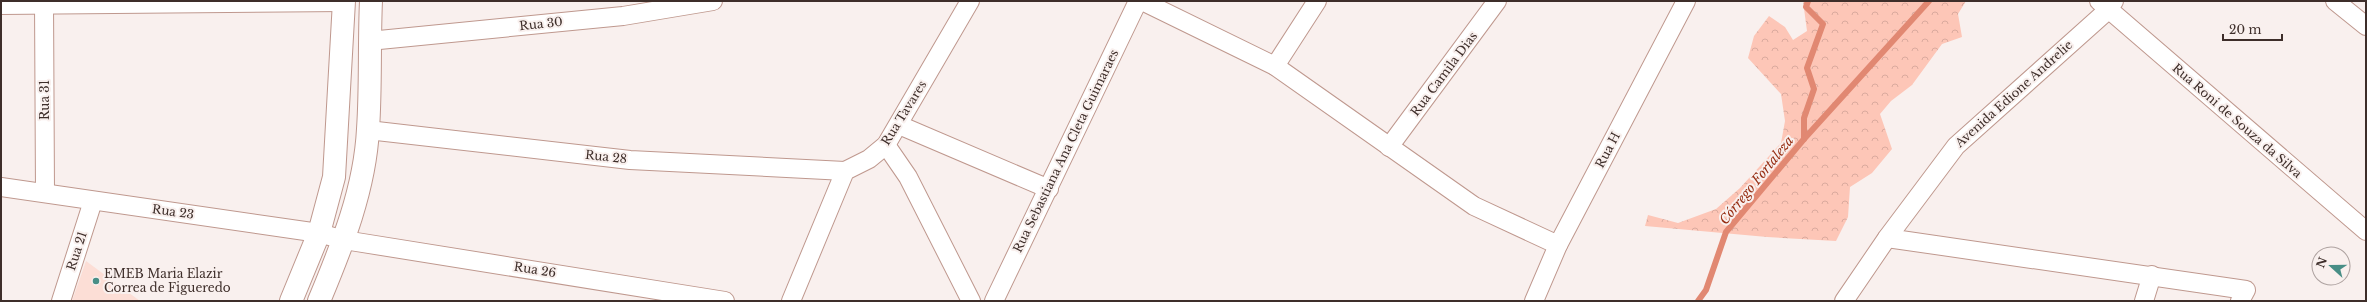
<svg xmlns="http://www.w3.org/2000/svg" width="2367" height="302" font-family="'Libre Baskerville',serif">
<style>
.built{fill:#fcded6}
.forest{fill:url(#forest-crowns)}
.lines{fill:none;stroke-linecap:round;stroke-linejoin:round}
.stream{stroke:#e18872;stroke-width:6}
.street-casing{stroke:#bf988e;stroke-width:20}
.secondary-casing{stroke:#bf988e;stroke-width:24}
.street{stroke:#fff;stroke-width:18}
.secondary{stroke:#fff;stroke-width:22}
.poi-dot{fill:#488e86;stroke:#f9f0ee;stroke-width:1.5}
.labels{text-anchor:middle;stroke-width:4;stroke-linejoin:round;paint-order:stroke}
.street-label{font-size:12px;fill:#3e2e2a;stroke:#f9f0ee}
.poi-label{font-size:12px;fill:#3e2e2a;stroke:#f9f0ee;text-anchor:start}
.water-label{font-size:13px;font-style:italic;fill:#962d12;stroke:#f9f0ee}
</style>
<defs>
<pattern id="forest-crowns" width="20" height="18" patternUnits="userSpaceOnUse"><rect width="20" height="18" fill="#fdc6b7"/><path d="M2 6a3 3 0 1 1 6 0M12 15a3 3 0 1 1 6 0" fill="none" stroke="#daaa9e"/></pattern>
</defs>
<rect width="100%" height="100%" fill="#f9f0ee"/>
<!-- built -->
<path class="built" d="M 86,261 L 140,301 L 72,301 Z"/>
<!-- forest -->
<path class="forest" d="M 1803,1 L 1966,1 L 1958,14 L 1962,37 L 1942,44 L 1912,85 L 1891,101 L 1880,114 L 1892,149 L 1872,173 L 1850,187 L 1848,217 L 1836,241 L 1767,237 L 1645,226 L 1648,215 L 1678,223 L 1716,209 L 1740,188 L 1781,143 L 1785,121 L 1781,94 L 1748,58 L 1754,36 L 1769,16 L 1785,27 L 1793,40 L 1807,31 Z"/>
<g class="lines">
<!-- stream -->
<g class="stream">
<path d="M 1804,139 L 1804,118 L 1814,89 L 1807,68 L 1823,24 L 1806,7 L 1808,1"/>
<path d="M 1698,301 L 1706,290 L 1726,232 L 1804,139 L 1929,1"/>
</g>
<defs>
<g id="street">
<path d="M 44,1 L 45,193"/>
<path d="M 1142,1 L 1275,66 L 1474,206 L 1558,245"/>
<path d="M 2099,1 L 2366,231"/>
<path d="M 2335,1 L 2366,26"/>
<path d="M 1,5 L 344,2"/>
<path d="M 369,41 L 623,16 L 713,1"/>
<path d="M 1275,66 L 1317,1"/>
<path d="M 899,125 L 1049,189"/>
<path d="M 368,130 L 630,160 L 845,171"/>
<path d="M 886,145 L 908,177 L 971,301"/>
<path d="M 1389,147 L 1497,1"/>
<path d="M 1,187 L 319,233 L 344,240 L 725,301"/>
<path d="M 1887,238 L 2246,290 L 2240,301"/>
<path d="M 61,301 L 93,201"/>
<path d="M 791,301 L 845,171 L 869,159 L 886,145 L 970,1"/>
<path d="M 994,301 L 1138,1"/>
<path d="M 1534,301 L 1558,245 L 1686,1"/>
<path d="M 1844,301 L 1887,238 L 1956,146 L 2108,10 L 2114,1"/>
<path d="M 2144,301 L 2152,275"/>
</g>
<g id="secondary">
<path d="M 291,301 L 319,233 L 334,177 L 344,1"/>
<path d="M 319,301 C 342,246 365,189 368,129 C 371,86 369,44 371,1"/>
</g>
</defs>
<!-- street casing -->
<use href="#street" class="street-casing"/>
<!-- secondary casing -->
<use href="#secondary" class="secondary-casing"/>
<!-- street -->
<use href="#street" class="street"/>
<!-- secondary -->
<use href="#secondary" class="secondary"/>
</g>
<!-- markers -->
<circle class="poi-dot" cx="96" cy="281" r="4"/>
<g class="labels">
<!-- street labels -->
<g class="street-label">
<text transform="translate(541 24) rotate(-6)" y="4">Rua 30</text>
<text transform="translate(1444 74) rotate(-53)" y="4">Rua Camila Dias</text>
<text transform="translate(2014 94) rotate(-42)" y="4">Avenida Edione Andrelie</text>
<text transform="translate(45 100) rotate(-90)" y="4">Rua 31</text>
<text transform="translate(904 113) rotate(-58)" y="4">Rua Tavares</text>
<text transform="translate(2237 121) rotate(41)" y="4">Rua Roni de Souza da Silva</text>
<text transform="translate(1608 150) rotate(-62)" y="4">Rua H</text>
<text transform="translate(1066 151) rotate(-64)" y="4">Rua Sebastiana Ana Cleta Guimaraes</text>
<text transform="translate(606 157) rotate(6)" y="4">Rua 28</text>
<text transform="translate(173 212) rotate(8)" y="4">Rua 23</text>
<text transform="translate(77 251) rotate(-72)" y="4">Rua 21</text>
<text transform="translate(535 270) rotate(9)" y="4">Rua 26</text>
</g>
<!-- poi labels -->
<g class="poi-label">
<text x="104" y="278">EMEB Maria Elazir<tspan x="104" dy="14">Correa de Figueredo</tspan></text>
</g>
<!-- water labels -->
<g class="water-label">
<text transform="translate(1756 180) rotate(-51)" y="5">Córrego Fortaleza</text>
</g>
</g>
<!-- border -->
<rect width="2367" height="302" fill="none" stroke="#3e2e2a" stroke-width="4"/>
<!-- north arrow -->
<g transform="translate(2331 266) rotate(291)"><circle r="19" fill="#f9f0ee" stroke="#aea2a0"/>
<path d="M0-3L7 15L0 10L-7 15Z" fill="#488e86"/>
<text y="-6" font-size="11" font-weight="bold" text-anchor="middle" fill="#3e2e2a">N</text>
</g>
<!-- scale -->
<path d="M2223 34v6h59v-6" fill="none" stroke="#3e2e2a" stroke-width="2"/>
<text x="2229" y="34" font-size="12" fill="#3e2e2a" stroke="#f9f0ee" stroke-width="3" paint-order="stroke">20 m</text>
</svg>
